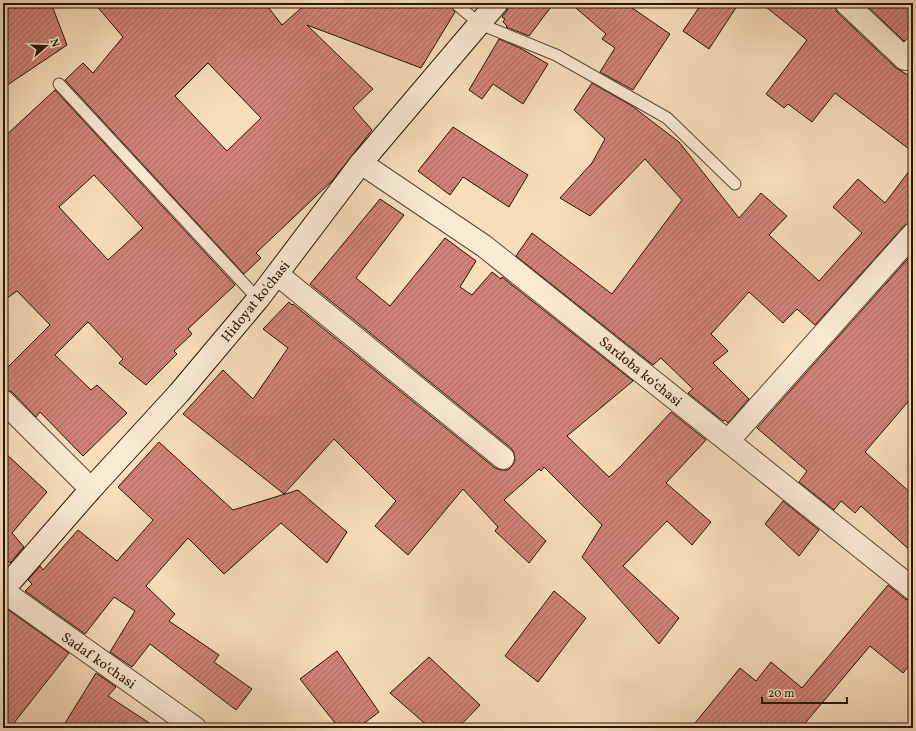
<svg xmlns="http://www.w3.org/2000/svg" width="916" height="731" font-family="Vollkorn,serif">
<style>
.building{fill:url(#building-hatch);stroke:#281500;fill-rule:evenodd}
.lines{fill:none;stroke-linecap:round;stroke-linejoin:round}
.lane-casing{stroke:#5c472f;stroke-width:13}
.street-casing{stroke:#5c472f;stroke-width:24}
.secondary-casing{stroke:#281500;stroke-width:24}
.lane{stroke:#fae9d3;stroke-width:11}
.street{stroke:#fae9d3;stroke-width:22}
.secondary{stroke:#fae9d3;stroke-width:22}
.labels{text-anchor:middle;stroke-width:3;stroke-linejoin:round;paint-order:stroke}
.street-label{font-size:14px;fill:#281500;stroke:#fae9d3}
</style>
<defs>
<pattern id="building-hatch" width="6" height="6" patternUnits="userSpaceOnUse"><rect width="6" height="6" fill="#d18278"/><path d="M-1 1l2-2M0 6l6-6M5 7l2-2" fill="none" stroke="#aa6960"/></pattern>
</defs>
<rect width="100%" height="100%" fill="#f7ddbb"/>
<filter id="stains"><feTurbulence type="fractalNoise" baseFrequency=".005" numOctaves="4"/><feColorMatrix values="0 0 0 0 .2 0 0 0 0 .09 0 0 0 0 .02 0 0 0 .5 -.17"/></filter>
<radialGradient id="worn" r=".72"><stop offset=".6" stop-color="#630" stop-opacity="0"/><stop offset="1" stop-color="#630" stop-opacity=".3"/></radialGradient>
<!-- building -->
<g class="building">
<path d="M 3,3 L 51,3 L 67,45 L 3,88 Z"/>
<path d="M 94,3 L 265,3 L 282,25 L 307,3 L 448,3 L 455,12 L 421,68 L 307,25 L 373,89 L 353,108 L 372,130 L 333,180 L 256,253 L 261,258 L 244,274 L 65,80 L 83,63 L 93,73 L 123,37 ZM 208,63 L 261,118 L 227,151 L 175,96 Z"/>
<path d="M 509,3 L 554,3 L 529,36 L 506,27 L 507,26 L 503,22 L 505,19 L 502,17 L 507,11 Z"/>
<path d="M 570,3 L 625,3 L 670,34 L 633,90 L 600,72 L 615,48 L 602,39 L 606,34 Z"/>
<path d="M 702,3 L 739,3 L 709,49 L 683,31 Z"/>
<path d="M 761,3 L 834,3 L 837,12 L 896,68 L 913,78 L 913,152 L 835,93 L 812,122 L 788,104 L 784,108 L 766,94 L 807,40 Z"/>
<path d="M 864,3 L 913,3 L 913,37 L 904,41 Z"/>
<path d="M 499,39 L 522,49 L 548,64 L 523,104 L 493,84 L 482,99 L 469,90 Z"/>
<path d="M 592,83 L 632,106 L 679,142 L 739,218 L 761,193 L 787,216 L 769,235 L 819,281 L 862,233 L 833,207 L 858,179 L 885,203 L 913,166 L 913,222 L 904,226 L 815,325 L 797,309 L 783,323 L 749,292 L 711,334 L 728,351 L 713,363 L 749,399 L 728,423 L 725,420 L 723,421 L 688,393 L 693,389 L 661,358 L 653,365 L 516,256 L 532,233 L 612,294 L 682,200 L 645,159 L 590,216 L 560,198 L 592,163 L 605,139 L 574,110 Z"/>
<path d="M 55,90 L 235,285 L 188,329 L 192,334 L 174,351 L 177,354 L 146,385 L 119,363 L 123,359 L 88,322 L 55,355 L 91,390 L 97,385 L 127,413 L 83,456 L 40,412 L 36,417 L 12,392 L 3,389 L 3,372 L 50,325 L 17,291 L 3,301 L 3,138 ZM 94,175 L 143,228 L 108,260 L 59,207 Z"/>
<path d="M 453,127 L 528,175 L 509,207 L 463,177 L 450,195 L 418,171 Z"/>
<path d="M 380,199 L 404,215 L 356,278 L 390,306 L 445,238 L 476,261 L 460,287 L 472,295 L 492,272 L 501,279 L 502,277 L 633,381 L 567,436 L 609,477 L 621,466 L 671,412 L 706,440 L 666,483 L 711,522 L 692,545 L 667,521 L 623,566 L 679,618 L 659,644 L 582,557 L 602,525 L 544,467 L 541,471 L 539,469 L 504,500 L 546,541 L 529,563 L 495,531 L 498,527 L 463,489 L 408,555 L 375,526 L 396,501 L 334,439 L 284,494 L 183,414 L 223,370 L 253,399 L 288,348 L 263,329 L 289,302 L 292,305 L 293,304 L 495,468 L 501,470 L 508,470 L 512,466 L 515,460 L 514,453 L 511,448 L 310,284 Z"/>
<path d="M 913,253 L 913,396 L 865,452 L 913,495 L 913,553 L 861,506 L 855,513 L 841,501 L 834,510 L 799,482 L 807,471 L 757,428 Z"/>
<path d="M 159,442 L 233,510 L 298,490 L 347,532 L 327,563 L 281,523 L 224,574 L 188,538 L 146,586 L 175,614 L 169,621 L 219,655 L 214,662 L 252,689 L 236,710 L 150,644 L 132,667 L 110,652 L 135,611 L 114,597 L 85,634 L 25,591 L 32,584 L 28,580 L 40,566 L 43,570 L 78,530 L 117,561 L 153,520 L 118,487 Z"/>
<path d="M 3,451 L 47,492 L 12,533 L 24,547 L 10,563 L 3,556 Z"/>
<path d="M 783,501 L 819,530 L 799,556 L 765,524 Z"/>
<path d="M 888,585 L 905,599 L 913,601 L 913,661 L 903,673 L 870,646 L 801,728 L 691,728 L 740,668 L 756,681 L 771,662 L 802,688 Z"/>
<path d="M 554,591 L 586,618 L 538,682 L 505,656 Z"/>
<path d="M 7,609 L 69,653 L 10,728 L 3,728 L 3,614 Z"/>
<path d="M 337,651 L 379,712 L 358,728 L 339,728 L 300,679 Z"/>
<path d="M 429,657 L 480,705 L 458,728 L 430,728 L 390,693 Z"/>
<path d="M 96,673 L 116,687 L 108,696 L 157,728 L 62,728 Z"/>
</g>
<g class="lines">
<defs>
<g id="lane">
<path d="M 455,3 L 480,24 L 556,55 L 667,118 L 735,184"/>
<path d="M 59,84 L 258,299"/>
</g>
<g id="street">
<path d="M 846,3 L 905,59 L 913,49"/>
<path d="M 361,163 L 484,246 L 913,589"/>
<path d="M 277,274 L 503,458"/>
<path d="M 3,401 L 91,489"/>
<path d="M 728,441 L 913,234"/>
<path d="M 3,591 L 195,728"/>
</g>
<path id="secondary" d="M 3,590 L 91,489 L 179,393 L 258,299 L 361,163 L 497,3"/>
</defs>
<!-- lane casing -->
<use href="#lane" class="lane-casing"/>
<!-- street casing -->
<use href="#street" class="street-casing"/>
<!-- secondary casing -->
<use href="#secondary" class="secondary-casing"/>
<!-- lane -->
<use href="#lane" class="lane"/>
<!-- street -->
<use href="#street" class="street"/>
<!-- secondary -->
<use href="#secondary" class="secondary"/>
</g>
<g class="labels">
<!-- street labels -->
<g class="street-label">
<text transform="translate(255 301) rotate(-51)" y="5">Hidoyat ko'chasi</text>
<text transform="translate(641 371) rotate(39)" y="5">Sardoba koʻchasi</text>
<text transform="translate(99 660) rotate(35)" y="5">Sadaf koʻchasi</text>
</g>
</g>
<!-- margin -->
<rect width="916" height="731" fill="none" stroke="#f7ddbb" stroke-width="16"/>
<rect x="4" y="4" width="908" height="723" fill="none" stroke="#281500" stroke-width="2"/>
<rect x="8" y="8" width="900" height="715" fill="none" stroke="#281500"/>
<!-- north arrow -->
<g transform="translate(46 46) rotate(70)" stroke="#fae9d3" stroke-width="3" paint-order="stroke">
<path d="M0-3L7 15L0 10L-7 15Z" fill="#281500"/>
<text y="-6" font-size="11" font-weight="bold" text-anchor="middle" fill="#281500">N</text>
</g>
<!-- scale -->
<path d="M762 697v6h85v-6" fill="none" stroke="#281500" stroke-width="2"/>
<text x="768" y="697" font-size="12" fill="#281500" stroke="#fae9d3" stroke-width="3" paint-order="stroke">20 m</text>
<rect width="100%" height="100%" filter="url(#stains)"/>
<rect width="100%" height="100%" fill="url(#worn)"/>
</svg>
